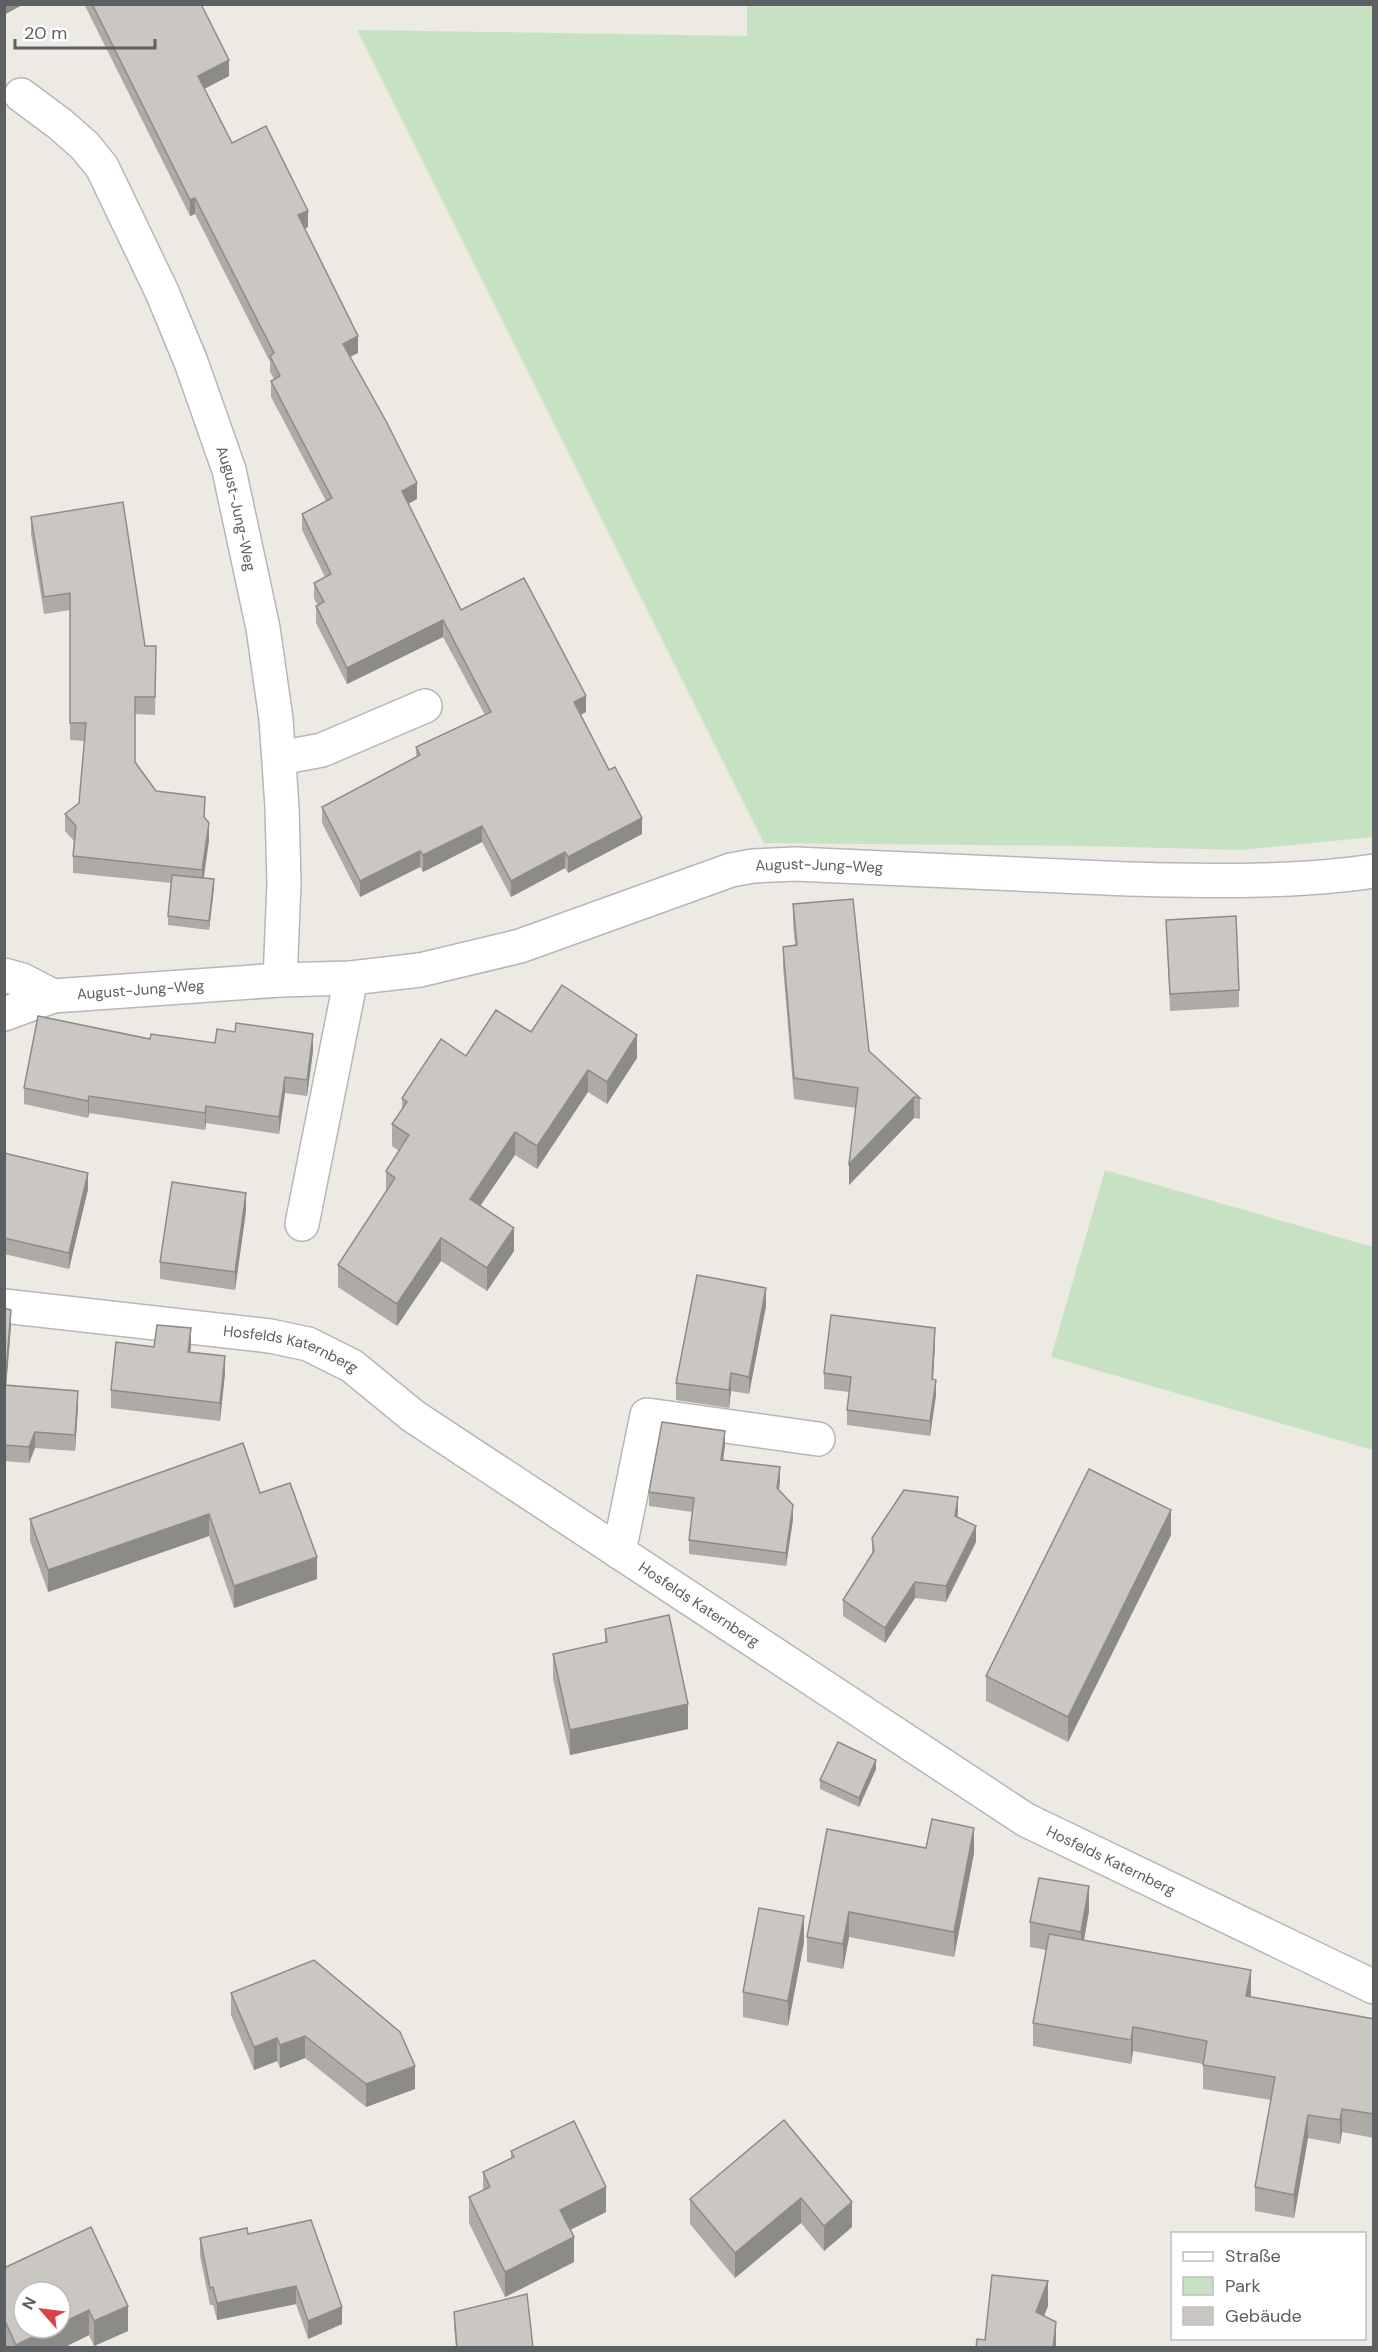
<svg xmlns="http://www.w3.org/2000/svg" width="1378" height="2352" font-family="'DM Sans',sans-serif">
<style>
.green{fill:#c7e1c3}
.lines{fill:none;stroke-linecap:round;stroke-linejoin:round}
.minor-casing{stroke:#b4b7b9;stroke-width:36}
.minor{stroke:#fff;stroke-width:33}
.wall{fill:#aeaba7}
.shaded-wall{fill:#8d8b88}
.building{fill:#cac7c2;stroke:#8d8b88;stroke-width:1.5}
.labels{text-anchor:middle;stroke-width:5;stroke-linejoin:round;paint-order:stroke}
.street-label{font-size:15px;fill:#5c6063;stroke:#fff}
</style>
<rect width="100%" height="100%" fill="#edeae4"/>
<!-- green -->
<g class="green">
<path d="M 747,4 L 1373,5 L 1373,837 L 1242,850 L 1084,846 L 764,843 L 357,30 L 747,36 Z"/>
<path d="M 1105,1170 L 1373,1247 L 1373,1450 L 1051,1357 Z"/>
</g>
<g class="lines">
<defs>
<g id="minor">
<path id="s1" d="M 21,95 L 60,124 L 85,146 L 102,167 L 162,292 L 191,362 L 229,470 L 263,628 L 276,719 L 282,807 L 284,884 L 280,980"/>
<path d="M 280,758 L 322,750 L 425,706"/>
<path d="M 4,975 L 22,980 L 53,996"/>
<path id="s2" d="M 4,1014 L 53,996 L 280,980 L 351,978 L 420,970 L 520,946 L 731,870 L 753,866 L 795,864 C 906,868 1017,875 1128,879 C 1207,881 1296,883 1374,871"/>
<path d="M 302,1224 L 351,978"/>
<path id="s3" d="M 4,1306 L 270,1336 L 308,1344 L 352,1366 L 413,1416 L 1026,1820 L 1374,1987"/>
<path d="M 619,1552 L 647,1415 L 818,1439"/>
</g>
</defs>
<!-- minor casing -->
<use href="#minor" class="minor-casing"/>
<!-- minor -->
<use href="#minor" class="minor"/>
</g>
<!-- wall -->
<g class="wall">
<path d="M 84,4 L 201,4 L 229,76 L 204,89 L 232,143 L 308,227 L 305,228 L 358,353 L 350,357 L 417,499 L 408,504 L 461,610 L 586,712 L 581,715 L 642,834 L 568,873 L 565,868 L 511,897 L 482,842 L 423,872 L 420,867 L 360,897 L 322,823 L 322,807 L 416,758 L 416,747 L 485,715 L 443,637 L 347,684 L 316,623 L 316,606 L 318,605 L 314,599 L 314,583 L 325,577 L 302,530 L 302,514 L 326,501 L 271,397 L 271,381 L 274,379 L 270,372 L 270,362 L 195,214 L 190,216 Z"/>
<path d="M 31,517 L 145,646 L 156,646 L 155,715 L 135,714 L 135,762 L 156,791 L 205,814 L 205,818 L 209,840 L 204,878 L 214,888 L 209,930 L 168,925 L 168,916 L 172,883 L 73,873 L 73,856 L 74,841 L 65,831 L 65,814 L 79,803 L 85,741 L 70,740 L 70,610 L 44,614 L 31,534 Z"/>
<path d="M 793,904 L 869,1051 L 920,1098 L 920,1119 L 914,1118 L 849,1185 L 856,1108 L 794,1099 L 783,967 L 783,947 L 795,945 L 793,924 Z"/>
<path d="M 1166,920 L 1239,990 L 1239,1007 L 1170,1011 Z"/>
<path d="M 531,1032 L 637,1058 L 607,1104 L 588,1092 L 537,1169 L 515,1155 L 480,1206 L 514,1251 L 487,1291 L 441,1261 L 397,1326 L 338,1287 L 338,1265 L 386,1192 L 386,1171 L 399,1151 L 392,1146 L 392,1124 L 402,1110 L 402,1098 L 466,1056 Z"/>
<path d="M 150,1039 L 313,1051 L 307,1096 L 285,1093 L 279,1134 L 206,1123 L 205,1130 L 89,1113 L 88,1118 L 24,1104 L 24,1088 Z"/>
<path d="M 4,1153 L 88,1189 L 69,1269 L 4,1254 Z"/>
<path d="M 246,1211 L 235,1290 L 160,1279 L 160,1262 Z"/>
<path d="M 766,1306 L 749,1394 L 731,1391 L 729,1408 L 676,1400 L 676,1383 Z"/>
<path d="M 4,1308 L 11,1326 L 6,1385 L 78,1407 L 75,1451 L 35,1448 L 29,1463 L 4,1461 Z"/>
<path d="M 935,1344 L 933,1379 L 936,1395 L 930,1436 L 847,1425 L 847,1410 L 849,1392 L 824,1389 L 824,1373 Z"/>
<path d="M 191,1346 L 190,1352 L 225,1373 L 220,1421 L 111,1408 L 111,1390 L 154,1347 Z"/>
<path d="M 725,1445 L 723,1460 L 780,1481 L 779,1490 L 793,1519 L 786,1566 L 689,1554 L 689,1540 L 693,1512 L 649,1506 L 649,1492 Z"/>
<path d="M 260,1493 L 317,1579 L 234,1608 L 209,1536 L 48,1592 L 30,1541 L 30,1519 Z"/>
<path d="M 958,1512 L 957,1517 L 976,1542 L 946,1602 L 915,1598 L 885,1643 L 843,1616 L 843,1600 L 872,1554 L 872,1538 Z"/>
<path d="M 1171,1535 L 1068,1742 L 986,1701 L 986,1676 Z"/>
<path d="M 605,1629 L 688,1729 L 570,1755 L 553,1679 L 553,1654 L 605,1642 Z"/>
<path d="M 876,1769 L 859,1807 L 820,1789 L 820,1780 Z"/>
<path d="M 926,1848 L 974,1853 L 954,1957 L 849,1937 L 843,1969 L 807,1962 L 807,1937 Z"/>
<path d="M 1089,1911 L 1084,1940 L 1251,1993 L 1250,1997 L 1374,2019 L 1374,2138 L 1342,2132 L 1340,2144 L 1308,2138 L 1294,2218 L 1255,2211 L 1255,2187 L 1271,2100 L 1203,2089 L 1203,2064 L 1133,2051 L 1131,2064 L 1033,2046 L 1033,2023 L 1046,1950 L 1030,1947 L 1030,1922 Z"/>
<path d="M 804,1942 L 788,2026 L 743,2017 L 743,1992 Z"/>
<path d="M 231,1993 L 415,2089 L 366,2107 L 305,2058 L 280,2068 L 277,2061 L 254,2070 L 231,2015 Z"/>
<path d="M 784,2120 L 852,2227 L 824,2251 L 801,2223 L 735,2278 L 690,2224 L 690,2199 Z"/>
<path d="M 511,2151 L 606,2212 L 570,2230 L 574,2262 L 505,2297 L 469,2223 L 469,2197 L 483,2191 L 483,2172 L 511,2158 Z"/>
<path d="M 91,2227 L 128,2331 L 94,2346 L 89,2335 L 63,2348 L 6,2348 L 4,2345 L 4,2268 Z"/>
<path d="M 248,2234 L 342,2324 L 308,2339 L 296,2304 L 217,2320 L 213,2305 L 210,2305 L 200,2256 L 200,2238 Z"/>
<path d="M 454,2312 L 533,2348 L 456,2348 L 454,2326 Z"/>
</g>
<!-- shaded-wall -->
<g class="shaded-wall">
<path d="M 4,4 L 24,4 L 4,15 Z"/>
<path d="M 229,60 L 229,76 L 198,92 L 198,76 Z"/>
<path d="M 195,198 L 195,214 L 190,216 L 190,200 Z"/>
<path d="M 308,211 L 308,227 L 298,232 L 298,215 Z"/>
<path d="M 358,336 L 358,353 L 343,360 L 343,344 Z"/>
<path d="M 417,483 L 417,499 L 402,507 L 402,491 Z"/>
<path d="M 443,620 L 443,637 L 347,684 L 347,668 Z"/>
<path d="M 586,696 L 586,712 L 574,718 L 574,702 Z"/>
<path d="M 642,818 L 642,834 L 568,873 L 568,857 Z"/>
<path d="M 209,823 L 209,840 L 202,887 L 202,870 Z"/>
<path d="M 482,826 L 482,842 L 423,872 L 423,855 Z"/>
<path d="M 420,851 L 420,867 L 360,897 L 360,881 Z"/>
<path d="M 565,852 L 565,868 L 511,897 L 511,881 Z"/>
<path d="M 214,879 L 214,888 L 209,930 L 209,921 Z"/>
<path d="M 313,1034 L 313,1051 L 307,1096 L 307,1080 Z"/>
<path d="M 637,1035 L 637,1058 L 607,1104 L 607,1082 Z"/>
<path d="M 588,1070 L 588,1092 L 537,1169 L 537,1146 Z"/>
<path d="M 285,1077 L 285,1093 L 279,1134 L 279,1117 Z"/>
<path d="M 89,1096 L 89,1113 L 88,1118 L 88,1101 Z"/>
<path d="M 914,1097 L 914,1118 L 849,1185 L 849,1164 Z"/>
<path d="M 206,1106 L 206,1123 L 205,1130 L 205,1113 Z"/>
<path d="M 515,1132 L 515,1155 L 470,1221 L 470,1199 Z"/>
<path d="M 88,1173 L 88,1189 L 69,1269 L 69,1253 Z"/>
<path d="M 246,1193 L 246,1211 L 235,1290 L 235,1272 Z"/>
<path d="M 514,1228 L 514,1251 L 487,1291 L 487,1268 Z"/>
<path d="M 441,1238 L 441,1261 L 397,1326 L 397,1304 Z"/>
<path d="M 766,1288 L 766,1306 L 749,1394 L 749,1377 Z"/>
<path d="M 11,1310 L 11,1326 L 5,1401 L 5,1385 Z"/>
<path d="M 191,1328 L 191,1346 L 188,1369 L 188,1352 Z"/>
<path d="M 935,1328 L 935,1344 L 932,1395 L 932,1379 Z"/>
<path d="M 225,1356 L 225,1373 L 220,1421 L 220,1403 Z"/>
<path d="M 731,1373 L 731,1391 L 729,1408 L 729,1390 Z"/>
<path d="M 936,1380 L 936,1395 L 930,1436 L 930,1421 Z"/>
<path d="M 78,1391 L 78,1407 L 75,1451 L 75,1435 Z"/>
<path d="M 725,1431 L 725,1445 L 721,1474 L 721,1460 Z"/>
<path d="M 35,1432 L 35,1448 L 29,1463 L 29,1447 Z"/>
<path d="M 780,1467 L 780,1481 L 777,1502 L 777,1488 Z"/>
<path d="M 958,1497 L 958,1512 L 955,1531 L 955,1516 Z"/>
<path d="M 793,1505 L 793,1519 L 786,1566 L 786,1553 Z"/>
<path d="M 1171,1510 L 1171,1535 L 1068,1742 L 1068,1717 Z"/>
<path d="M 209,1514 L 209,1536 L 48,1592 L 48,1570 Z"/>
<path d="M 976,1526 L 976,1542 L 946,1602 L 946,1586 Z"/>
<path d="M 317,1557 L 317,1579 L 234,1608 L 234,1586 Z"/>
<path d="M 915,1582 L 915,1598 L 885,1643 L 885,1628 Z"/>
<path d="M 688,1704 L 688,1729 L 570,1755 L 570,1730 Z"/>
<path d="M 876,1760 L 876,1769 L 859,1807 L 859,1798 Z"/>
<path d="M 974,1828 L 974,1853 L 954,1957 L 954,1932 Z"/>
<path d="M 1089,1886 L 1089,1911 L 1081,1957 L 1081,1932 Z"/>
<path d="M 849,1912 L 849,1937 L 843,1969 L 843,1944 Z"/>
<path d="M 804,1916 L 804,1942 L 788,2026 L 788,2001 Z"/>
<path d="M 1251,1970 L 1251,1993 L 1246,2020 L 1246,1996 Z"/>
<path d="M 1133,2027 L 1133,2051 L 1131,2064 L 1131,2040 Z"/>
<path d="M 305,2036 L 305,2058 L 280,2068 L 280,2045 Z"/>
<path d="M 277,2038 L 277,2061 L 254,2070 L 254,2047 Z"/>
<path d="M 415,2066 L 415,2089 L 366,2107 L 366,2084 Z"/>
<path d="M 1342,2109 L 1342,2132 L 1340,2144 L 1340,2120 Z"/>
<path d="M 1308,2115 L 1308,2138 L 1294,2218 L 1294,2195 Z"/>
<path d="M 606,2187 L 606,2212 L 560,2235 L 560,2210 Z"/>
<path d="M 801,2198 L 801,2223 L 735,2278 L 735,2253 Z"/>
<path d="M 852,2202 L 852,2227 L 824,2251 L 824,2226 Z"/>
<path d="M 574,2237 L 574,2262 L 505,2297 L 505,2272 Z"/>
<path d="M 1048,2281 L 1048,2306 L 1036,2337 L 1036,2312 Z"/>
<path d="M 296,2286 L 296,2304 L 217,2320 L 217,2303 Z"/>
<path d="M 128,2306 L 128,2331 L 94,2346 L 94,2321 Z"/>
<path d="M 342,2307 L 342,2324 L 308,2339 L 308,2321 Z"/>
<path d="M 89,2310 L 89,2335 L 63,2348 L 16,2348 L 16,2345 L 51,2328 L 60,2328 L 60,2324 Z"/>
<path d="M 1056,2322 L 1056,2348 L 1053,2348 Z"/>
</g>
<!-- building -->
<g class="building">
<path d="M 92,4 L 201,4 L 229,60 L 198,76 L 232,143 L 266,126 L 308,211 L 298,215 L 358,336 L 343,344 L 386,421 L 417,483 L 402,491 L 461,610 L 524,578 L 586,696 L 574,702 L 609,770 L 615,767 L 642,818 L 568,857 L 565,852 L 511,881 L 482,826 L 423,855 L 420,851 L 360,881 L 322,807 L 420,755 L 416,747 L 491,712 L 443,620 L 347,668 L 316,606 L 324,602 L 314,583 L 331,574 L 302,514 L 332,498 L 271,381 L 280,376 L 270,356 L 274,353 L 195,198 L 190,200 Z"/>
<path d="M 123,502 L 145,646 L 156,646 L 155,697 L 135,697 L 135,762 L 156,791 L 205,797 L 204,817 L 209,823 L 202,870 L 73,856 L 76,826 L 65,814 L 79,803 L 86,723 L 70,723 L 70,593 L 44,597 L 31,517 Z"/>
<path d="M 172,875 L 214,879 L 209,921 L 168,916 Z"/>
<path d="M 853,899 L 869,1051 L 920,1098 L 914,1097 L 849,1164 L 858,1088 L 794,1078 L 783,947 L 797,945 L 793,904 Z"/>
<path d="M 1236,916 L 1239,990 L 1170,994 L 1166,920 Z"/>
<path d="M 562,985 L 637,1035 L 607,1082 L 588,1070 L 537,1146 L 515,1132 L 470,1199 L 514,1228 L 487,1268 L 441,1238 L 397,1304 L 338,1265 L 395,1178 L 386,1171 L 409,1135 L 392,1124 L 407,1102 L 402,1098 L 441,1039 L 466,1056 L 496,1010 L 531,1032 Z"/>
<path d="M 38,1016 L 150,1039 L 151,1034 L 215,1043 L 217,1029 L 235,1032 L 236,1023 L 313,1034 L 307,1080 L 285,1077 L 279,1117 L 206,1106 L 205,1113 L 89,1096 L 88,1101 L 24,1088 Z"/>
<path d="M 4,1153 L 88,1173 L 69,1253 L 4,1238 Z"/>
<path d="M 172,1182 L 246,1193 L 235,1272 L 160,1262 Z"/>
<path d="M 697,1275 L 766,1288 L 749,1377 L 731,1373 L 729,1390 L 676,1383 Z"/>
<path d="M 4,1308 L 11,1310 L 5,1385 L 78,1391 L 75,1435 L 35,1432 L 29,1447 L 4,1445 Z"/>
<path d="M 831,1315 L 935,1328 L 932,1379 L 936,1380 L 930,1421 L 847,1410 L 851,1377 L 824,1373 Z"/>
<path d="M 157,1325 L 191,1328 L 188,1352 L 225,1356 L 220,1403 L 111,1390 L 116,1342 L 154,1347 Z"/>
<path d="M 662,1422 L 725,1431 L 721,1460 L 780,1467 L 777,1488 L 793,1505 L 786,1553 L 689,1540 L 694,1498 L 649,1492 Z"/>
<path d="M 243,1443 L 260,1493 L 290,1483 L 317,1557 L 234,1586 L 209,1514 L 48,1570 L 30,1519 Z"/>
<path d="M 1089,1469 L 1171,1510 L 1068,1717 L 986,1676 Z"/>
<path d="M 904,1490 L 958,1497 L 955,1516 L 976,1526 L 946,1586 L 915,1582 L 885,1628 L 843,1600 L 874,1551 L 872,1538 Z"/>
<path d="M 669,1615 L 688,1704 L 570,1730 L 553,1654 L 607,1642 L 605,1629 Z"/>
<path d="M 838,1742 L 876,1760 L 859,1798 L 820,1780 Z"/>
<path d="M 932,1819 L 974,1828 L 954,1932 L 849,1912 L 843,1944 L 807,1937 L 827,1829 L 926,1848 Z"/>
<path d="M 1039,1878 L 1089,1886 L 1081,1932 L 1030,1922 Z"/>
<path d="M 759,1908 L 804,1916 L 788,2001 L 743,1992 Z"/>
<path d="M 1049,1934 L 1251,1970 L 1246,1996 L 1374,2019 L 1374,2114 L 1342,2109 L 1340,2120 L 1308,2115 L 1294,2195 L 1255,2187 L 1275,2077 L 1203,2065 L 1207,2041 L 1133,2027 L 1131,2040 L 1033,2023 Z"/>
<path d="M 314,1960 L 400,2032 L 415,2066 L 366,2084 L 305,2036 L 280,2045 L 277,2038 L 254,2047 L 231,1993 Z"/>
<path d="M 784,2120 L 852,2202 L 824,2226 L 801,2198 L 735,2253 L 690,2199 Z"/>
<path d="M 574,2121 L 606,2187 L 560,2210 L 574,2237 L 505,2272 L 469,2197 L 490,2187 L 483,2172 L 514,2157 L 511,2151 Z"/>
<path d="M 311,2220 L 342,2307 L 308,2321 L 296,2286 L 217,2303 L 213,2287 L 210,2288 L 200,2238 L 247,2228 L 248,2234 Z"/>
<path d="M 91,2227 L 128,2306 L 94,2321 L 89,2310 L 60,2324 L 60,2292 L 24,2292 L 24,2328 L 51,2328 L 16,2345 L 4,2319 L 4,2268 Z"/>
<path d="M 992,2275 L 1048,2281 L 1036,2312 L 1056,2322 L 1053,2348 L 976,2348 L 977,2339 L 985,2340 Z"/>
<path d="M 527,2294 L 533,2348 L 457,2348 L 454,2312 Z"/>
</g>
<g class="labels">
<!-- street labels -->
<g class="street-label">
<text dy="5" stroke="none"><textPath href="#s1" startOffset="477">August-Jung-Weg</textPath></text>
<text dy="5" stroke="none"><textPath href="#s2" startOffset="836">August-Jung-Weg</textPath></text>
<text dy="5" stroke="none"><textPath href="#s2" startOffset="140">August-Jung-Weg</textPath></text>
<text dy="5" stroke="none"><textPath href="#s3" startOffset="291">Hosfelds Katernberg</textPath></text>
<text dy="5" stroke="none"><textPath href="#s3" startOffset="777">Hosfelds Katernberg</textPath></text>
<text dy="5" stroke="none"><textPath href="#s3" startOffset="1263">Hosfelds Katernberg</textPath></text>
</g>
</g>
<!-- border -->
<rect width="1378" height="2352" fill="none" stroke="#5c6063" stroke-width="12"/>
<!-- legend -->
<rect x="1171" y="2232" width="195" height="108" fill="#ffffff" stroke="#bebfc1" stroke-width="1.5"/>
<rect x="1183" y="2252" width="30" height="9" fill="#ffffff" stroke="#bebfc1" stroke-width="1.5"/>
<text x="1225" y="2262" font-size="18" fill="#5c6063">Straße</text>
<rect x="1183" y="2277" width="30" height="18" fill="#c7e1c3" stroke="#bebfc1" stroke-width="1.5"/>
<text x="1225" y="2292" font-size="18" fill="#5c6063">Park</text>
<rect x="1183" y="2307" width="30" height="18" fill="#cac7c2" stroke="#bebfc1" stroke-width="1.5"/>
<text x="1225" y="2322" font-size="18" fill="#5c6063">Gebäude</text>
<!-- north arrow -->
<g transform="translate(42 2310) rotate(298)"><circle r="28" fill="#ffffff" stroke="#bebfc1" stroke-width="1.5"/>
<path d="M0-4.5L10 22L0 15L-10 22Z" fill="#d54249"/>
<text y="-9" font-size="16" font-weight="bold" text-anchor="middle" fill="#5c6063">N</text>
</g>
<!-- scale -->
<path d="M15 39v9h140v-9" fill="none" stroke="#5c6063" stroke-width="3"/>
<text x="24" y="39" font-size="18" fill="#5c6063" stroke="#ffffff" stroke-width="4.5" paint-order="stroke">20 m</text>
</svg>
